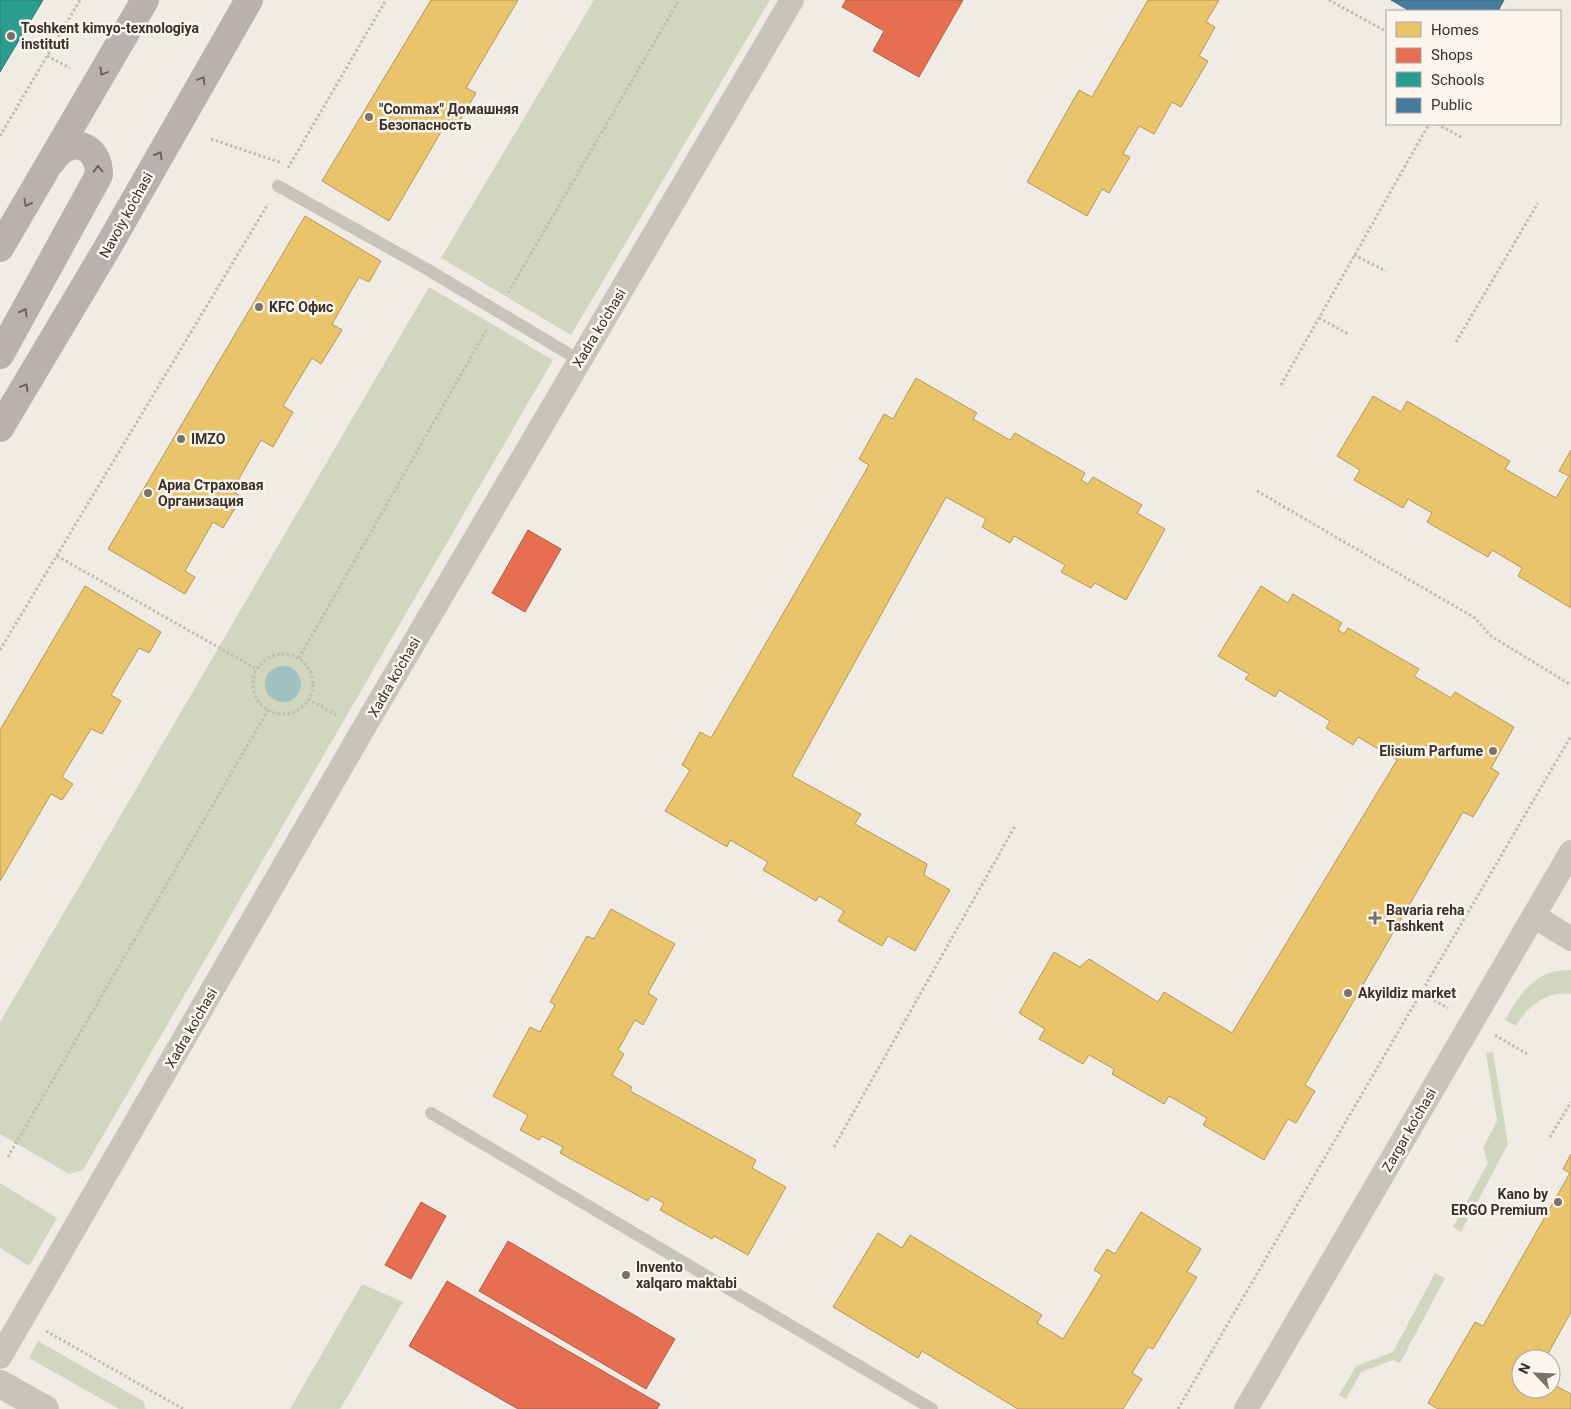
<svg xmlns="http://www.w3.org/2000/svg" width="1571" height="1409" font-family="Roboto,sans-serif">
<style>
.green{fill:#d1d6bf}
.water{fill:#a1c2c1}
.homes{fill:#e9c46a;stroke:#b59857}
.shops{fill:#e76f51;stroke:#b35c46}
.schools{fill:#2a9d8f;stroke:#2f7c71}
.public{fill:#457b9d;stroke:#42647b}
.lines{fill:none;stroke-linecap:round;stroke-linejoin:round}
.path{stroke:#c2bbb6;stroke-width:3;stroke-dasharray:2.5 2.5;stroke-linecap:butt}
.service{stroke:#c9c3be;stroke-width:12}
.minor{stroke:#c9c3be;stroke-width:24}
.tertiary{stroke:#c9c3be;stroke-width:28}
.primary{stroke:#b8b1ad;stroke-width:28}
.oneway{stroke:#6d645f}
.poi-dot{fill:#7a716c;stroke:#fbf5ee;stroke-width:2}
.labels{text-anchor:middle;stroke-width:5;stroke-linejoin:round;paint-order:stroke}
.poi-label{font-size:14px;font-weight:bold;fill:#3b302b;stroke:#fbf5ee;text-anchor:start}
.street-label{font-size:14px;fill:#3b302b;stroke:#fbf5ee}
</style>
<rect width="100%" height="100%" fill="#f0ebe5"/>
<!-- green -->
<g class="green">
<path d="M 594,0 L 770,0 L 571,335 L 441,258 Z"/>
<path d="M 429,287 L 553,360 L 83,1170 L 69,1174 L 0,1134 L 0,1022 Z"/>
<path d="M 1571,970 L 1571,994 C 1547,990 1527,1006 1516,1026 L 1505,1020 C 1520,993 1537,968 1571,970 Z"/>
<path d="M 1493,1052 L 1508,1144 L 1461,1232 L 1453,1227 L 1488,1163 L 1483,1148 L 1497,1121 L 1486,1053 Z"/>
<path d="M 0,1183 L 57,1218 L 29,1266 L 0,1248 Z"/>
<path d="M 1435,1273 L 1445,1278 L 1400,1363 L 1393,1360 L 1361,1372 L 1346,1399 L 1339,1395 L 1356,1366 L 1393,1352 Z"/>
<path d="M 362,1284 L 403,1302 L 340,1409 L 290,1409 Z"/>
<path d="M 38,1341 L 143,1401 L 146,1409 L 119,1409 L 29,1358 Z"/>
</g>
<!-- water -->
<circle class="water" cx="283" cy="684" r="18"/>
<!-- homes -->
<g class="homes">
<path d="M 431,0 L 518,0 L 466,88 L 476,93 L 457,125 L 448,120 L 389,221 L 322,181 Z"/>
<path d="M 1148,0 L 1219,0 L 1206,22 L 1215,27 L 1199,56 L 1208,61 L 1181,107 L 1172,102 L 1154,134 L 1139,126 L 1123,154 L 1130,157 L 1109,193 L 1102,189 L 1087,216 L 1027,182 L 1079,90 L 1092,97 Z"/>
<path d="M 305,216 L 381,261 L 369,282 L 359,277 L 332,324 L 342,330 L 321,364 L 312,358 L 283,406 L 293,412 L 273,447 L 261,440 L 232,491 L 242,497 L 223,528 L 213,522 L 185,571 L 195,577 L 185,594 L 108,549 Z"/>
<path d="M 916,378 L 977,413 L 973,419 L 1010,440 L 1015,433 L 1085,473 L 1081,480 L 1088,484 L 1093,477 L 1142,505 L 1137,513 L 1165,529 L 1126,600 L 1095,583 L 1091,588 L 1061,572 L 1065,565 L 1014,536 L 1010,543 L 982,527 L 986,519 L 946,497 L 792,776 L 861,814 L 855,824 L 927,864 L 924,875 L 950,890 L 915,951 L 888,936 L 882,946 L 838,921 L 844,911 L 819,896 L 816,901 L 763,870 L 768,862 L 730,840 L 727,847 L 665,811 L 690,770 L 682,765 L 700,732 L 711,738 L 869,465 L 859,459 L 884,414 L 893,419 Z"/>
<path d="M 1373,396 L 1401,412 L 1407,401 L 1510,461 L 1505,469 L 1556,498 L 1569,476 L 1559,471 L 1571,450 L 1571,608 L 1518,576 L 1522,568 L 1492,550 L 1488,557 L 1427,522 L 1432,513 L 1408,499 L 1403,508 L 1354,480 L 1360,470 L 1337,456 Z"/>
<path d="M 85,586 L 161,632 L 149,653 L 139,648 L 111,695 L 121,701 L 102,734 L 91,729 L 62,777 L 73,784 L 62,800 L 51,794 L 0,881 L 0,730 Z"/>
<path d="M 1261,586 L 1288,603 L 1293,594 L 1342,623 L 1338,630 L 1344,634 L 1348,628 L 1419,669 L 1414,676 L 1451,698 L 1455,692 L 1514,727 L 1491,768 L 1499,773 L 1473,817 L 1463,812 L 1305,1085 L 1315,1091 L 1296,1123 L 1288,1119 L 1264,1160 L 1203,1125 L 1207,1118 L 1169,1096 L 1164,1104 L 1112,1074 L 1114,1069 L 1089,1055 L 1083,1064 L 1039,1039 L 1045,1029 L 1019,1013 L 1054,952 L 1080,967 L 1089,959 L 1158,1002 L 1164,992 L 1232,1033 L 1397,760 L 1358,737 L 1353,745 L 1326,728 L 1330,721 L 1279,690 L 1275,697 L 1245,679 L 1249,674 L 1218,656 Z"/>
<path d="M 611,909 L 675,944 L 648,993 L 657,999 L 643,1025 L 635,1020 L 618,1050 L 624,1054 L 612,1075 L 632,1087 L 630,1091 L 756,1160 L 752,1168 L 786,1187 L 748,1255 L 714,1236 L 712,1239 L 660,1210 L 664,1203 L 651,1196 L 648,1201 L 560,1153 L 563,1147 L 542,1136 L 539,1140 L 520,1130 L 528,1115 L 493,1096 L 530,1027 L 540,1032 L 555,1005 L 550,1002 L 587,936 L 594,939 Z"/>
<path d="M 1571,1154 L 1571,1312 L 1545,1359 L 1521,1359 L 1521,1389 L 1551,1389 L 1551,1383 L 1571,1394 L 1571,1409 L 1438,1409 L 1428,1403 L 1475,1322 L 1483,1326 L 1570,1173 L 1563,1169 Z"/>
<path d="M 1141,1212 L 1201,1249 L 1187,1272 L 1197,1277 L 1153,1349 L 1148,1347 L 1132,1373 L 1142,1379 L 1123,1409 L 1018,1409 L 922,1351 L 918,1358 L 833,1307 L 878,1233 L 902,1248 L 910,1235 L 1042,1315 L 1037,1323 L 1063,1339 L 1102,1275 L 1094,1270 L 1107,1249 L 1115,1254 Z"/>
</g>
<!-- shops -->
<g class="shops">
<path d="M 846,0 L 963,0 L 919,77 L 873,51 L 884,31 L 842,7 Z"/>
<path d="M 528,530 L 561,549 L 525,612 L 492,593 Z"/>
<path d="M 421,1202 L 446,1216 L 411,1279 L 385,1265 Z"/>
<path d="M 508,1241 L 675,1339 L 646,1389 L 479,1291 Z"/>
<path d="M 447,1281 L 660,1404 L 657,1409 L 518,1409 L 409,1346 Z"/>
</g>
<!-- schools -->
<path class="schools" d="M 0,0 L 43,0 L 0,72 Z"/>
<!-- public -->
<path class="public" d="M 1391,0 L 1504,0 L 1498,11 L 1410,11 Z"/>
<g class="lines">
<!-- path -->
<g class="path">
<path d="M 1329,0 L 1387,32"/>
<path d="M 47,56 L 70,68"/>
<path d="M 1437,124 L 1463,138"/>
<path d="M 0,136 L 80,0"/>
<path d="M 211,139 L 282,163"/>
<path d="M 288,168 L 386,0"/>
<path d="M 1354,255 L 1386,271"/>
<path d="M 508,293 L 679,0"/>
<path d="M 1319,318 L 1348,334"/>
<path d="M 1456,342 L 1538,203"/>
<path d="M 1281,385 L 1429,124"/>
<path d="M 1257,491 L 1475,618 L 1491,636 L 1571,685"/>
<path d="M 57,556 L 257,669"/>
<path d="M 0,650 L 268,204"/>
<circle cx="283" cy="684" r="30"/>
<path d="M 299,658 L 487,329"/>
<path d="M 308,699 L 338,716"/>
<path d="M 1421,993 L 1448,1008"/>
<path d="M 1495,1035 L 1527,1054"/>
<path d="M 1550,1137 L 1571,1102"/>
<path d="M 834,1147 L 1015,826"/>
<path d="M 8,1157 L 268,710"/>
<path d="M 46,1331 L 183,1409"/>
<path d="M 1178,1409 L 1571,736"/>
</g>
<!-- service -->
<g class="service">
<path d="M 278,186 L 425,268 L 579,360"/>
<path d="M 431,1113 L 932,1409"/>
</g>
<!-- minor -->
<g class="minor">
<path d="M 1534,916 L 1571,939"/>
<path d="M 0,1357 L 362,731 L 792,0"/>
<path d="M 1246,1409 L 1571,852"/>
</g>
<!-- tertiary -->
<path class="tertiary" d="M 0,1384 L 45,1409"/>
<!-- primary -->
<g class="primary">
<path d="M 0,248 L 145,0"/>
<path d="M 0,355 L 99,175 C 99,143 69,135 52,161"/>
<path d="M 0,428 L 106,250 L 249,0"/>
</g>
</g>
<!-- one-way arrows -->
<defs><path id="oneway-chevron" d="M-2-3.5L2.5 0L-2 3.5" fill="none" stroke-width="1.6" stroke-linecap="round" stroke-linejoin="round" transform="scale(1.25)"/></defs>
<g class="oneway">
<use href="#oneway-chevron" transform="translate(103 72) rotate(121)"/>
<use href="#oneway-chevron" transform="translate(202 80) rotate(-59)"/>
<use href="#oneway-chevron" transform="translate(159 155) rotate(-60)"/>
<use href="#oneway-chevron" transform="translate(98 169) rotate(-91)"/>
<use href="#oneway-chevron" transform="translate(27 203) rotate(120)"/>
<use href="#oneway-chevron" transform="translate(24 312) rotate(-61)"/>
<use href="#oneway-chevron" transform="translate(25 387) rotate(-59)"/>
</g>
<!-- markers -->
<g class="poi-dot">
<circle cx="11" cy="36" r="5"/>
<circle cx="369" cy="117" r="5"/>
<circle cx="259" cy="307" r="5"/>
<circle cx="181" cy="439" r="5"/>
<circle cx="148" cy="493" r="5"/>
<circle cx="1493" cy="751" r="5"/>
<path d="M1372.5 910.5h5v5h5v5h-5v5h-5v-5h-5v-5h5z"/>
<circle cx="1348" cy="993" r="5"/>
<circle cx="1558" cy="1202" r="5"/>
<circle cx="626" cy="1275" r="5"/>
</g>
<g class="labels">
<!-- poi labels -->
<g class="poi-label">
<text x="21" y="33">Toshkent kimyo-texnologiya<tspan x="21" dy="16">instituti</tspan></text>
<text x="379" y="114">"Commax" Домашняя<tspan x="379" dy="16">Безопасность</tspan></text>
<text x="269" y="312">KFC Офис</text>
<text x="191" y="444">IMZO</text>
<text x="158" y="490">Ариа Страховая<tspan x="158" dy="16">Организация</tspan></text>
<text x="1483" y="756" text-anchor="end">Elisium Parfume</text>
<text x="1386" y="915">Bavaria reha<tspan x="1386" dy="16">Tashkent</tspan></text>
<text x="1358" y="998">Akyildiz market</text>
<text x="1548" y="1199" text-anchor="end">Kano by<tspan x="1548" dy="16">ERGO Premium</tspan></text>
<text x="636" y="1272">Invento<tspan x="636" dy="16">xalqaro maktabi</tspan></text>
</g>
<!-- street labels -->
<g class="street-label">
<text transform="translate(126 215) rotate(-61)" y="5">Navoiy ko'chasi</text>
<text transform="translate(599 328) rotate(-59)" y="5">Xadra ko'chasi</text>
<text transform="translate(394 677) rotate(-60)" y="5">Xadra ko'chasi</text>
<text transform="translate(191 1028) rotate(-60)" y="5">Xadra ko'chasi</text>
<text transform="translate(1409 1130) rotate(-60)" y="5">Zargar ko'chasi</text>
</g>
</g>
<!-- legend -->
<rect x="1386" y="10" width="175" height="115" fill="#fbf5ee" stroke="#aea6a0"/>
<rect x="1396" y="22" width="25" height="15" fill="#e9c46a" stroke="#aea6a0"/>
<text x="1431" y="35" font-size="15" fill="#3b302b">Homes</text>
<rect x="1396" y="48" width="25" height="15" fill="#e76f51" stroke="#aea6a0"/>
<text x="1431" y="60" font-size="15" fill="#3b302b">Shops</text>
<rect x="1396" y="72" width="25" height="15" fill="#2a9d8f" stroke="#aea6a0"/>
<text x="1431" y="85" font-size="15" fill="#3b302b">Schools</text>
<rect x="1396" y="98" width="25" height="15" fill="#457b9d" stroke="#aea6a0"/>
<text x="1431" y="110" font-size="15" fill="#3b302b">Public</text>
<!-- north arrow -->
<g transform="translate(1536 1374) rotate(295)"><circle r="24" fill="#fbf5ee" stroke="#aea6a0"/>
<path d="M0-4L9 19L0 12L-9 19Z" fill="#7a716c"/>
<text y="-8" font-size="14" font-weight="bold" text-anchor="middle" fill="#3b302b">N</text>
</g>
</svg>
